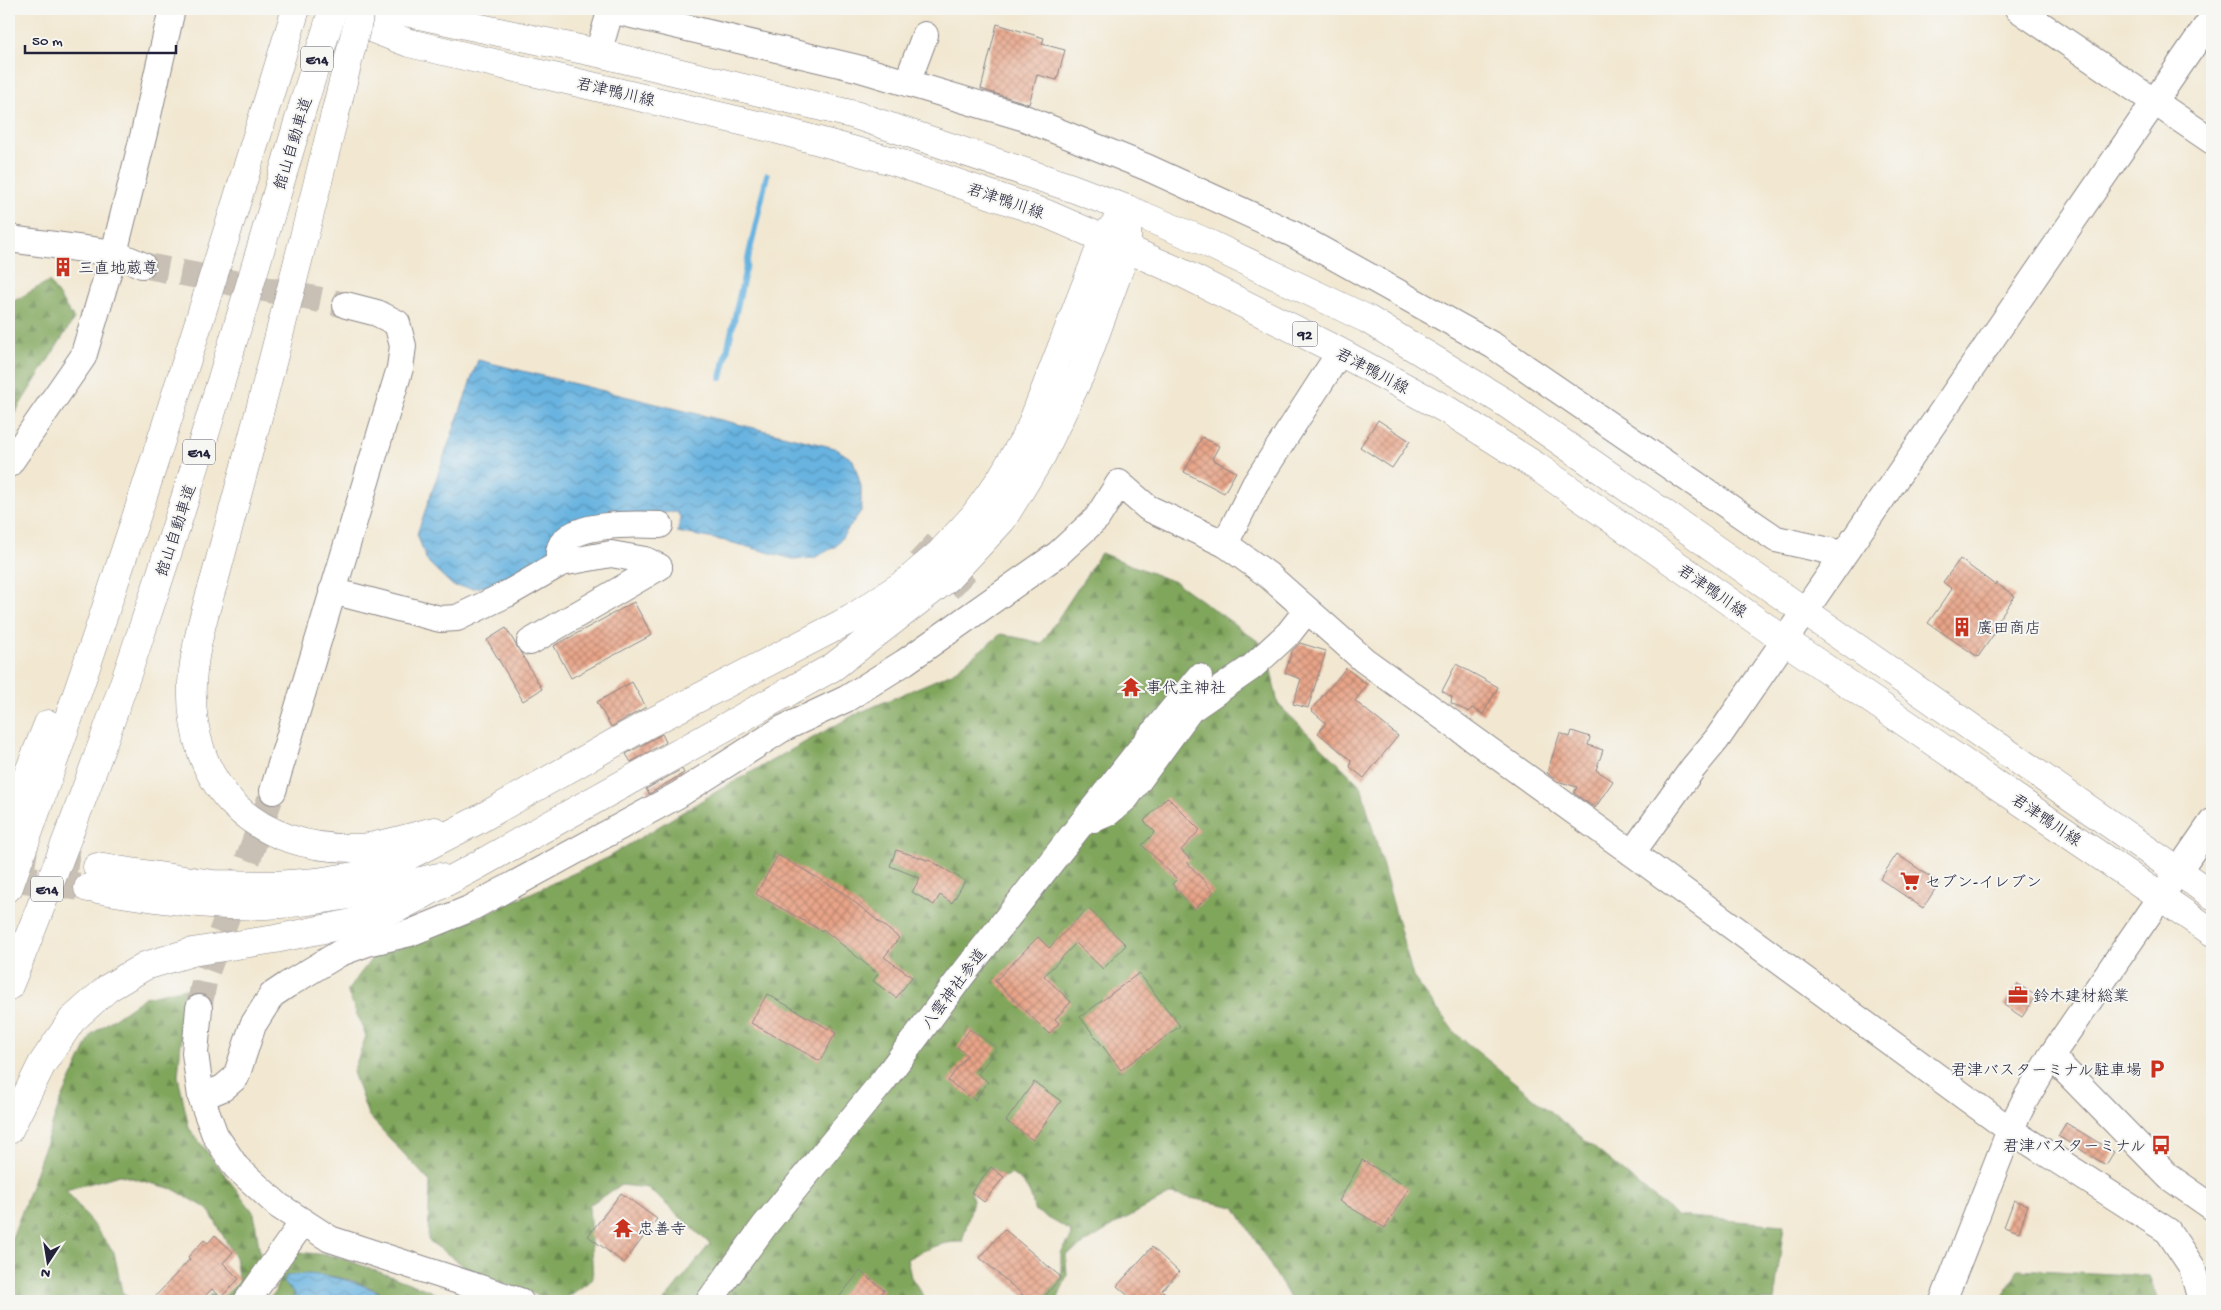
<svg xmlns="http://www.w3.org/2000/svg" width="2221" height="1310" font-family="'Gochi Hand','Klee One',sans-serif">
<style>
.forest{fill:url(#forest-firs);stroke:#51644c}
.water{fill:url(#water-waves);stroke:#446a8e}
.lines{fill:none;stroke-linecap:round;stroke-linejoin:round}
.stream{stroke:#67b3e0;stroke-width:6}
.building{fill:url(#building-cross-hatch)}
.minor-tunnel{stroke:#c8c0b4;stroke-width:26;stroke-dasharray:26 13;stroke-linecap:butt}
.highway-tunnel{stroke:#c8c0b4;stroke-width:28;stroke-dasharray:28 14;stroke-linecap:butt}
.minor-casing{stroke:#8a8586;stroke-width:28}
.major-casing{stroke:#8a8586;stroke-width:29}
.highway-casing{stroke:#8a8586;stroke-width:29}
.minor{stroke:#fff;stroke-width:26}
.major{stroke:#fff;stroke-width:28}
.highway{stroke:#fff;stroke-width:28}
.highway-bridge-casing{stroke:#8a8586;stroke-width:29;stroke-linecap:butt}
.highway-bridge{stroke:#fff;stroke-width:28}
.labels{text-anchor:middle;stroke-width:4;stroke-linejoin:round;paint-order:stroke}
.shield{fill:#f6f6f2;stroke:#626272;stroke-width:1}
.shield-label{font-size:15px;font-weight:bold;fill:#22223b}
.street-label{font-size:16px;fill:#22223b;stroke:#f6f6f2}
.poi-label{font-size:16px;fill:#22223b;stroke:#f6f6f2;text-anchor:start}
</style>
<defs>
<pattern id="forest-firs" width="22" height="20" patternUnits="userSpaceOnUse" patternTransform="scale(1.25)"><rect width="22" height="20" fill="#80a65c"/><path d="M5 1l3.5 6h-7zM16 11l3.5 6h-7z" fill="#68874d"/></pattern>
<pattern id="water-waves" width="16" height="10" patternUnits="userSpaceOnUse" patternTransform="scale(1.25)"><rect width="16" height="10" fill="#67b3e0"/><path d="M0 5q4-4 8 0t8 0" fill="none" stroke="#5491b7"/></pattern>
<pattern id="building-cross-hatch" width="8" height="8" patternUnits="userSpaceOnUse" patternTransform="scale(1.25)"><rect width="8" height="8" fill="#e8a488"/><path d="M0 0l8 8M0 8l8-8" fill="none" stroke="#bc8570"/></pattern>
</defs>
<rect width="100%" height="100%" fill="#f6f6f2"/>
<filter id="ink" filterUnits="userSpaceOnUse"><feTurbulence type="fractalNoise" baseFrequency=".02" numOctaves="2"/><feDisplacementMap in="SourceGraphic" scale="10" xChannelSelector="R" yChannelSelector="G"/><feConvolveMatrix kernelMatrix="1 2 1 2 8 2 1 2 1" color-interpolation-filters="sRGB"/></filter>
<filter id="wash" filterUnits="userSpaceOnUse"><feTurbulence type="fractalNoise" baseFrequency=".0096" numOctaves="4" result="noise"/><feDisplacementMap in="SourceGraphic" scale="20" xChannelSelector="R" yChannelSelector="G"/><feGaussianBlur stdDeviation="1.12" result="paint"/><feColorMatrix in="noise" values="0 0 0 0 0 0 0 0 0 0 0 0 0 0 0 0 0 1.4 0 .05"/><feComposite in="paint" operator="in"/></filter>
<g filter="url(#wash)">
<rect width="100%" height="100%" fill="#f2e8d2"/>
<!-- forest -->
<g class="forest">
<path d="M 49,281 L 74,319 L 9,422 L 9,304 Z"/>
<path d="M 1101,553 L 1177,583 L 1266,647 L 1278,704 L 1361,786 L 1413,977 L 1456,1034 L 1677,1216 L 1784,1225 L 1774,1301 L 1292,1301 L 1235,1207 L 1171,1194 L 1119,1222 L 1066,1255 L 1067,1275 L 1057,1301 L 1041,1301 L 1061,1277 L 1061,1253 L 1070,1239 L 1071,1231 L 1034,1210 C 1032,1194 1026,1182 1011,1174 L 1004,1177 L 991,1167 L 971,1192 L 973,1201 L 962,1242 C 942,1241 924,1250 907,1259 L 911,1277 L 927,1301 L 875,1301 L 884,1290 L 852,1290 L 845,1301 L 664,1301 L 710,1244 L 648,1188 L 621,1185 L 589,1205 L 593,1279 L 562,1301 L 555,1301 L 475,1274 L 428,1240 L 430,1182 L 368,1115 L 353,1072 L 366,1036 L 347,991 L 373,957 L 472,920 L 605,859 L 719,790 L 854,715 L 952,673 L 1001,634 L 1042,643 Z"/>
<path d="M 186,988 L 178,1076 L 189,1128 L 254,1213 L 261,1262 L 245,1301 L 205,1301 L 211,1294 L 221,1299 L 239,1282 L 235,1257 L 208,1209 L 173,1189 L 120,1175 L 66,1190 L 114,1252 L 122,1292 L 133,1301 L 9,1301 L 9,1245 L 23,1209 L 59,1105 L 92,1034 L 145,997 Z"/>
<path d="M 289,1251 L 336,1256 L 428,1290 L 450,1301 L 393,1301 L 374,1289 L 351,1280 L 330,1276 L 284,1282 L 295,1294 L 293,1301 L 265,1301 L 274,1294 Z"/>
<path d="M 2018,1269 L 2149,1276 L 2160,1301 L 2001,1301 Z"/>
</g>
<!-- water -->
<g class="water">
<path d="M 478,360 L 835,448 L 853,460 L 861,486 L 861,511 L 836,546 L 814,558 L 793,559 L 726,541 L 677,532 L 681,519 L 677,512 L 603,516 L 552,553 L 516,571 L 497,584 L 473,588 L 453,586 L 427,561 L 417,534 Z"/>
<path d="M 306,1274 C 339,1276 365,1283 393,1301 L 293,1301 L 295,1294 L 284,1282 L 286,1276 Z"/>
</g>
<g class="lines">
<!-- stream -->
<path class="stream" d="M 721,378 L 767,175"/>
</g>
<g id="blocks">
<!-- building -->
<g class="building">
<path d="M 997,24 L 1044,38 L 1042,44 L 1065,50 L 1057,80 L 1037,75 L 1029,104 L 981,89 Z"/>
<path d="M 1378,420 L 1410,441 L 1392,468 L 1360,447 Z"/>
<path d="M 1202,437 L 1219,446 L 1212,459 L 1236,472 L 1224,493 L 1184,472 Z"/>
<path d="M 1960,559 L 1995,585 L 1996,583 L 2015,596 L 1992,628 L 1996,631 L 1978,657 L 1928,623 L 1952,589 L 1943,582 Z"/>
<path d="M 634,602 L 652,635 L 571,678 L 554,646 Z"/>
<path d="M 506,628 L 542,689 L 523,701 L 487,640 Z"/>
<path d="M 1300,643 L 1326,651 L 1308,708 L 1293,704 L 1301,679 L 1285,673 L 1292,651 Z"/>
<path d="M 1456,664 L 1498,687 L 1483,714 L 1472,708 L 1469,712 L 1451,703 L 1452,697 L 1442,691 Z"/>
<path d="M 1346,668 L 1367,685 L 1355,701 L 1398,736 L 1364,778 L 1350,767 L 1351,760 L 1318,733 L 1326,723 L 1311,710 Z"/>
<path d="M 632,682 L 646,707 L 611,727 L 597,702 Z"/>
<path d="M 1572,731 L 1590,737 L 1588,745 L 1603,750 L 1596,770 L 1613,781 L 1595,808 L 1574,793 L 1577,787 L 1557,781 L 1547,773 L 1560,733 L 1570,737 Z"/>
<path d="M 662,734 L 666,742 L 631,762 L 626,754 Z"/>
<path d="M 682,769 L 684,773 L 649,794 L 646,789 Z"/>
<path d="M 1167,797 L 1200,830 L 1181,850 L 1190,859 L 1187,862 L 1214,892 L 1194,909 L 1172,884 L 1177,879 L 1142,845 L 1155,832 L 1144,821 Z"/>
<path d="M 896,850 L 931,861 L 965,881 L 952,903 L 940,895 L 934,905 L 912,892 L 920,878 L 890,866 Z"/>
<path d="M 1897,854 L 1939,883 L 1923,908 L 1880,879 Z"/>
<path d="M 778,855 L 842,892 L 899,938 L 884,957 L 912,977 L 896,998 L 873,981 L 878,974 L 823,929 L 822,931 L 756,894 Z"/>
<path d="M 1088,908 L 1126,945 L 1103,969 L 1076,943 L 1044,976 L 1071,1002 L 1055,1019 L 1059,1023 L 1049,1034 L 995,981 L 1038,937 L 1049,948 Z"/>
<path d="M 1139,973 L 1180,1026 L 1121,1070 L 1080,1017 Z"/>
<path d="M 2018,984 L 2036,996 L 2022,1017 L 2004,1005 Z"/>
<path d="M 767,994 L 836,1033 L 820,1061 L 751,1023 Z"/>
<path d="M 970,1029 L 997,1048 L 978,1074 L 988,1082 L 975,1100 L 948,1081 L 967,1055 L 957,1047 Z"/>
<path d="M 1034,1082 L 1061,1101 L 1033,1140 L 1006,1121 Z"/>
<path d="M 2066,1123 L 2114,1152 L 2106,1165 L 2058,1136 Z"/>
<path d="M 1362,1160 L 1409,1188 L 1385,1228 L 1339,1201 Z"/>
<path d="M 991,1167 L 1004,1177 L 984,1202 L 971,1192 Z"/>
<path d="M 621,1193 L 657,1219 L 624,1263 L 588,1236 Z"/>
<path d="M 2014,1200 L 2028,1205 L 2019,1232 L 2004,1227 Z"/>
<path d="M 1004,1229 L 1061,1277 L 1041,1301 L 1030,1301 L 980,1258 Z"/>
<path d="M 215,1235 L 233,1252 L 223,1263 L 239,1279 L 221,1297 L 212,1289 L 200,1301 L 151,1301 L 190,1259 L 188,1257 L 204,1240 L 208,1243 Z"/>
<path d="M 1152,1247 L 1179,1272 L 1162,1290 L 1174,1301 L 1134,1301 L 1117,1286 Z"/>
<path d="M 860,1271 L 884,1290 L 875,1301 L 836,1301 Z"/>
</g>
</g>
</g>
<g filter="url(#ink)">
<use href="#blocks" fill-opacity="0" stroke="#8a8586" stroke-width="1"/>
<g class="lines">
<!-- minor-tunnel -->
<g class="minor-tunnel">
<path d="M 142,265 L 346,305"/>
<path d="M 919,544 L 972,594"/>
<path d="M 199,1008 L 205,977 L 273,791"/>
</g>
<!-- highway-tunnel -->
<g class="highway-tunnel">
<path d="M 9,854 L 97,867"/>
<path d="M 9,877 L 88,888"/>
</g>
<defs>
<g id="minor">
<path d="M 2018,9 L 2212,141"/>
<path d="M 611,10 L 857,68 L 1022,117 L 1146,167 L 1293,234 L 1494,346 L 1776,539 L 1843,554"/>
<path d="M 598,53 L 611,9"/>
<path d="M 907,83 L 925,35"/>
<path d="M 9,237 L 17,240 L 114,253 L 142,265"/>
<path d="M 9,464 L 83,357 L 114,253 L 144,133 L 172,9"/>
<path d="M 1225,544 L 1255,484 L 1340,352"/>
<path d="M 561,563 C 560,560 558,555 559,552 C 563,521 638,524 660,525"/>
<path d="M 332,591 L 440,619 L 457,618 L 507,594 L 561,563 L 611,554 L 645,560 L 659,567"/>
<path d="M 530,642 L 659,567"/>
<path d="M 273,791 L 400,368 L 403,346 L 397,323 L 377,313 L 346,305"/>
<path d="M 1094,819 L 1108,813 L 1126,798 L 1190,710 L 1252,667 L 1289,633 L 1307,610"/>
<path d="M 1632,853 L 1693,768 L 1717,739 L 2212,18"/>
<path d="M 199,1008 L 195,1053 L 201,1097 L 215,1135 L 236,1167 L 279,1206 L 330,1239 L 520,1301"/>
<path d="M 2051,1056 L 2169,1177 L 2212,1207"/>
<path d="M 201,1097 L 223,1088 L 236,1077 L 253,1025 L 272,995 L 287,985 L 340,953 L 367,943 L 410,933 L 469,909 L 678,795 L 782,729 L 846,699 L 905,662 L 1058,554 L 1097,518 L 1119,483 L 1148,508 L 1225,544 L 1268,575 L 1364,660 L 1632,853 L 2010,1130 L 2168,1231 L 2192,1267 L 2201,1301"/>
<path d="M 247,1301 L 303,1222"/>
<path d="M 709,1301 L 765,1225 L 883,1081 L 963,974 L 1141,748 L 1199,677"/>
<path d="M 1943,1301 L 2010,1130 L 2025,1100 L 2051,1056 L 2212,822"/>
</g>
<g id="major">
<path d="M 391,9 L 598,53 L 855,115 L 1072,188 L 1127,209 L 1201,240 L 1367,319 L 1504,402 L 2212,895"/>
<path d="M 338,12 L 373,29 L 409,43 L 775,129 L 896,162 L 1047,214 L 1178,271 L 1340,352 L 1449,411 L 1536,466 L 1784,640 L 2212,932"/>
</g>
<g id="highway">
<path d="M 335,114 C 308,220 282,327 254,432 C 241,481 228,529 215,578 C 205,611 194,648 192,683 C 188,787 255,851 358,848 C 380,847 413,836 435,831"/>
<path d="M 9,821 L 48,724"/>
<path d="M 97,867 L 213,884 L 275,885 L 317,882 L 360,875 L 404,858 L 476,821 L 646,725 L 851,619 L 905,583 L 939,554 L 974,516 L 1000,480 L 1029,431 L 1104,238 L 1127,209"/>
<path d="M 9,887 C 114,597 206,303 296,9"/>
<path d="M 88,888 C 146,896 206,908 266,905 C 324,902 381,889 439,877"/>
<path d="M 9,986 C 55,873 99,758 138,642 C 198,466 249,287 302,109"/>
<path d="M 9,1130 L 42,1064 L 72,1020 L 108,988 L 145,966 L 192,952 L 275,939 L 348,924 L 398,908 L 469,870 L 833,667 L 948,578 L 1002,520 L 1042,455 L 1082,371 L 1127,248 L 1127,209"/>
</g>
</defs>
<!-- minor casing -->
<use href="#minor" class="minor-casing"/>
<!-- major casing -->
<use href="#major" class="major-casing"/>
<!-- highway casing -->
<use href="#highway" class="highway-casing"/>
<!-- minor -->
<use href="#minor" class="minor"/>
<!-- major -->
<use href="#major" class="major"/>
<!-- highway -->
<use href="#highway" class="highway"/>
<defs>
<g id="highway-bridge">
<path d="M 302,109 L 333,9"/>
<path d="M 335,114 L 361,9"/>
</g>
</defs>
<!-- highway-bridge casing -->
<use href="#highway-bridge" class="highway-bridge-casing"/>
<!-- highway-bridge -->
<use href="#highway-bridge" class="highway-bridge"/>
</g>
</g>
<!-- icons -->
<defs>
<symbol id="building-bare" viewBox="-9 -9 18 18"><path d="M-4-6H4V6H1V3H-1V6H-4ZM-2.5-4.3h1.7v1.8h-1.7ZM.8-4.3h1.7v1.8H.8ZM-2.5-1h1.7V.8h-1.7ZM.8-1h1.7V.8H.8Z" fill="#c8321e" stroke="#f6f6f2" stroke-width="2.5" paint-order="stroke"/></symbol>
<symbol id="temple-bare" viewBox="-9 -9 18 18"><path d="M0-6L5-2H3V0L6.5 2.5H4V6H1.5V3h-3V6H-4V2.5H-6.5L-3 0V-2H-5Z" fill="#c8321e" stroke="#f6f6f2" stroke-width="2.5" paint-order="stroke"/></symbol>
<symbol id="supermarket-bare" viewBox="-9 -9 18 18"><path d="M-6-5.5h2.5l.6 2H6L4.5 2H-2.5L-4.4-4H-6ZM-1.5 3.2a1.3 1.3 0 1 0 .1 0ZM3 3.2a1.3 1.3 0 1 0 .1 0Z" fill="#c8321e" stroke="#f6f6f2" stroke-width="2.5" paint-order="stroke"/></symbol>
<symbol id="office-bare" viewBox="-9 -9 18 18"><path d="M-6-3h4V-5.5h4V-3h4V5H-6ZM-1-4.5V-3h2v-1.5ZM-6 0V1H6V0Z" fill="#c8321e" stroke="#f6f6f2" stroke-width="2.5" paint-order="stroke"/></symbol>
<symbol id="parking-bare" viewBox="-9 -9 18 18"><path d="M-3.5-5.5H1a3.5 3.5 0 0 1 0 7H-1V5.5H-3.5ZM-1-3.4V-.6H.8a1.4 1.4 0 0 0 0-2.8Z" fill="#c8321e" stroke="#f6f6f2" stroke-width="2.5" paint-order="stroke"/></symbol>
<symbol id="bus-bare" viewBox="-9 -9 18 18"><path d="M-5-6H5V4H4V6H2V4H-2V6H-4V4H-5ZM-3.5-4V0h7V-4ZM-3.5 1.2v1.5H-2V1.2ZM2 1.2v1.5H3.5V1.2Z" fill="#c8321e" stroke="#f6f6f2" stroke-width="2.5" paint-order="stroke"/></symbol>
</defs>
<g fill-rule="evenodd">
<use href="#building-bare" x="49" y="253" width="28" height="28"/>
<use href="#building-bare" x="1948" y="613" width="28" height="28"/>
<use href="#temple-bare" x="1117" y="673" width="28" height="28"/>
<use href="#supermarket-bare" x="1896" y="867" width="28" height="28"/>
<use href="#office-bare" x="2004" y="981" width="28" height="28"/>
<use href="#parking-bare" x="2143" y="1055" width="28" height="28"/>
<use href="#bus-bare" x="2147" y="1131" width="28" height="28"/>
<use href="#temple-bare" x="609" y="1214" width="28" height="28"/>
</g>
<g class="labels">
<!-- shield labels -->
<g class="shield">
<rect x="301" y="46.5" width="32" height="25" rx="4"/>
<rect x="1292.5" y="321.5" width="25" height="25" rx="4"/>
<rect x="183" y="439.5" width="32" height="25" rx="4"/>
<rect x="31" y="876.5" width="32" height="25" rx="4"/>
</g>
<g class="shield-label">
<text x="317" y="64">E14</text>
<text x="1305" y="339">92</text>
<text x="199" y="457">E14</text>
<text x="47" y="894">E14</text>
</g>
<!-- street labels -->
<g class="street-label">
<text transform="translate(616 91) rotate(13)" y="6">君津鴨川線</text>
<text transform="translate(292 143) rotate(-73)" y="6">館山自動車道</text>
<text transform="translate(1006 200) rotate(19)" y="6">君津鴨川線</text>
<text transform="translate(1373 370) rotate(28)" y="6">君津鴨川線</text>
<text transform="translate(175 530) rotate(-72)" y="6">館山自動車道</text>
<text transform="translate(1713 590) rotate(35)" y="6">君津鴨川線</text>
<text transform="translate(2047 819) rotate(34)" y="6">君津鴨川線</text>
<text transform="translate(953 988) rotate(-53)" y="6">八雲神社参道</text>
</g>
<!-- poi labels -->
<g class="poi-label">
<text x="78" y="273">三直地蔵尊</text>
<text x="1977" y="633">廣田商店</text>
<text x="1146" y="693">事代主神社</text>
<text x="1925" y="887">セブン-イレブン</text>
<text x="2033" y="1001">鈴木建材総業</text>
<text x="2142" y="1075" text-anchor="end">君津バスターミナル駐車場</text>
<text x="2146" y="1151" text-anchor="end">君津バスターミナル</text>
<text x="638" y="1234">忠善寺</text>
</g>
</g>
<!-- margin -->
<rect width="2221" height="1310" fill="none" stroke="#f6f6f2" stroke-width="30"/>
<!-- north arrow -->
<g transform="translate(48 1262) rotate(192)" stroke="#f6f6f2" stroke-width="4" paint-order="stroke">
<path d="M0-4L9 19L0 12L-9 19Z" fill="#22223b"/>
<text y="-8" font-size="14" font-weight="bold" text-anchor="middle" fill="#22223b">N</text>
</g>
<!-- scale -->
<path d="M25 45v8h151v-8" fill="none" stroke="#22223b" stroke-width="2.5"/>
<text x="32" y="45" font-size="15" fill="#22223b" stroke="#f6f6f2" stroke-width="4" paint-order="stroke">50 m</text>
</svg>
